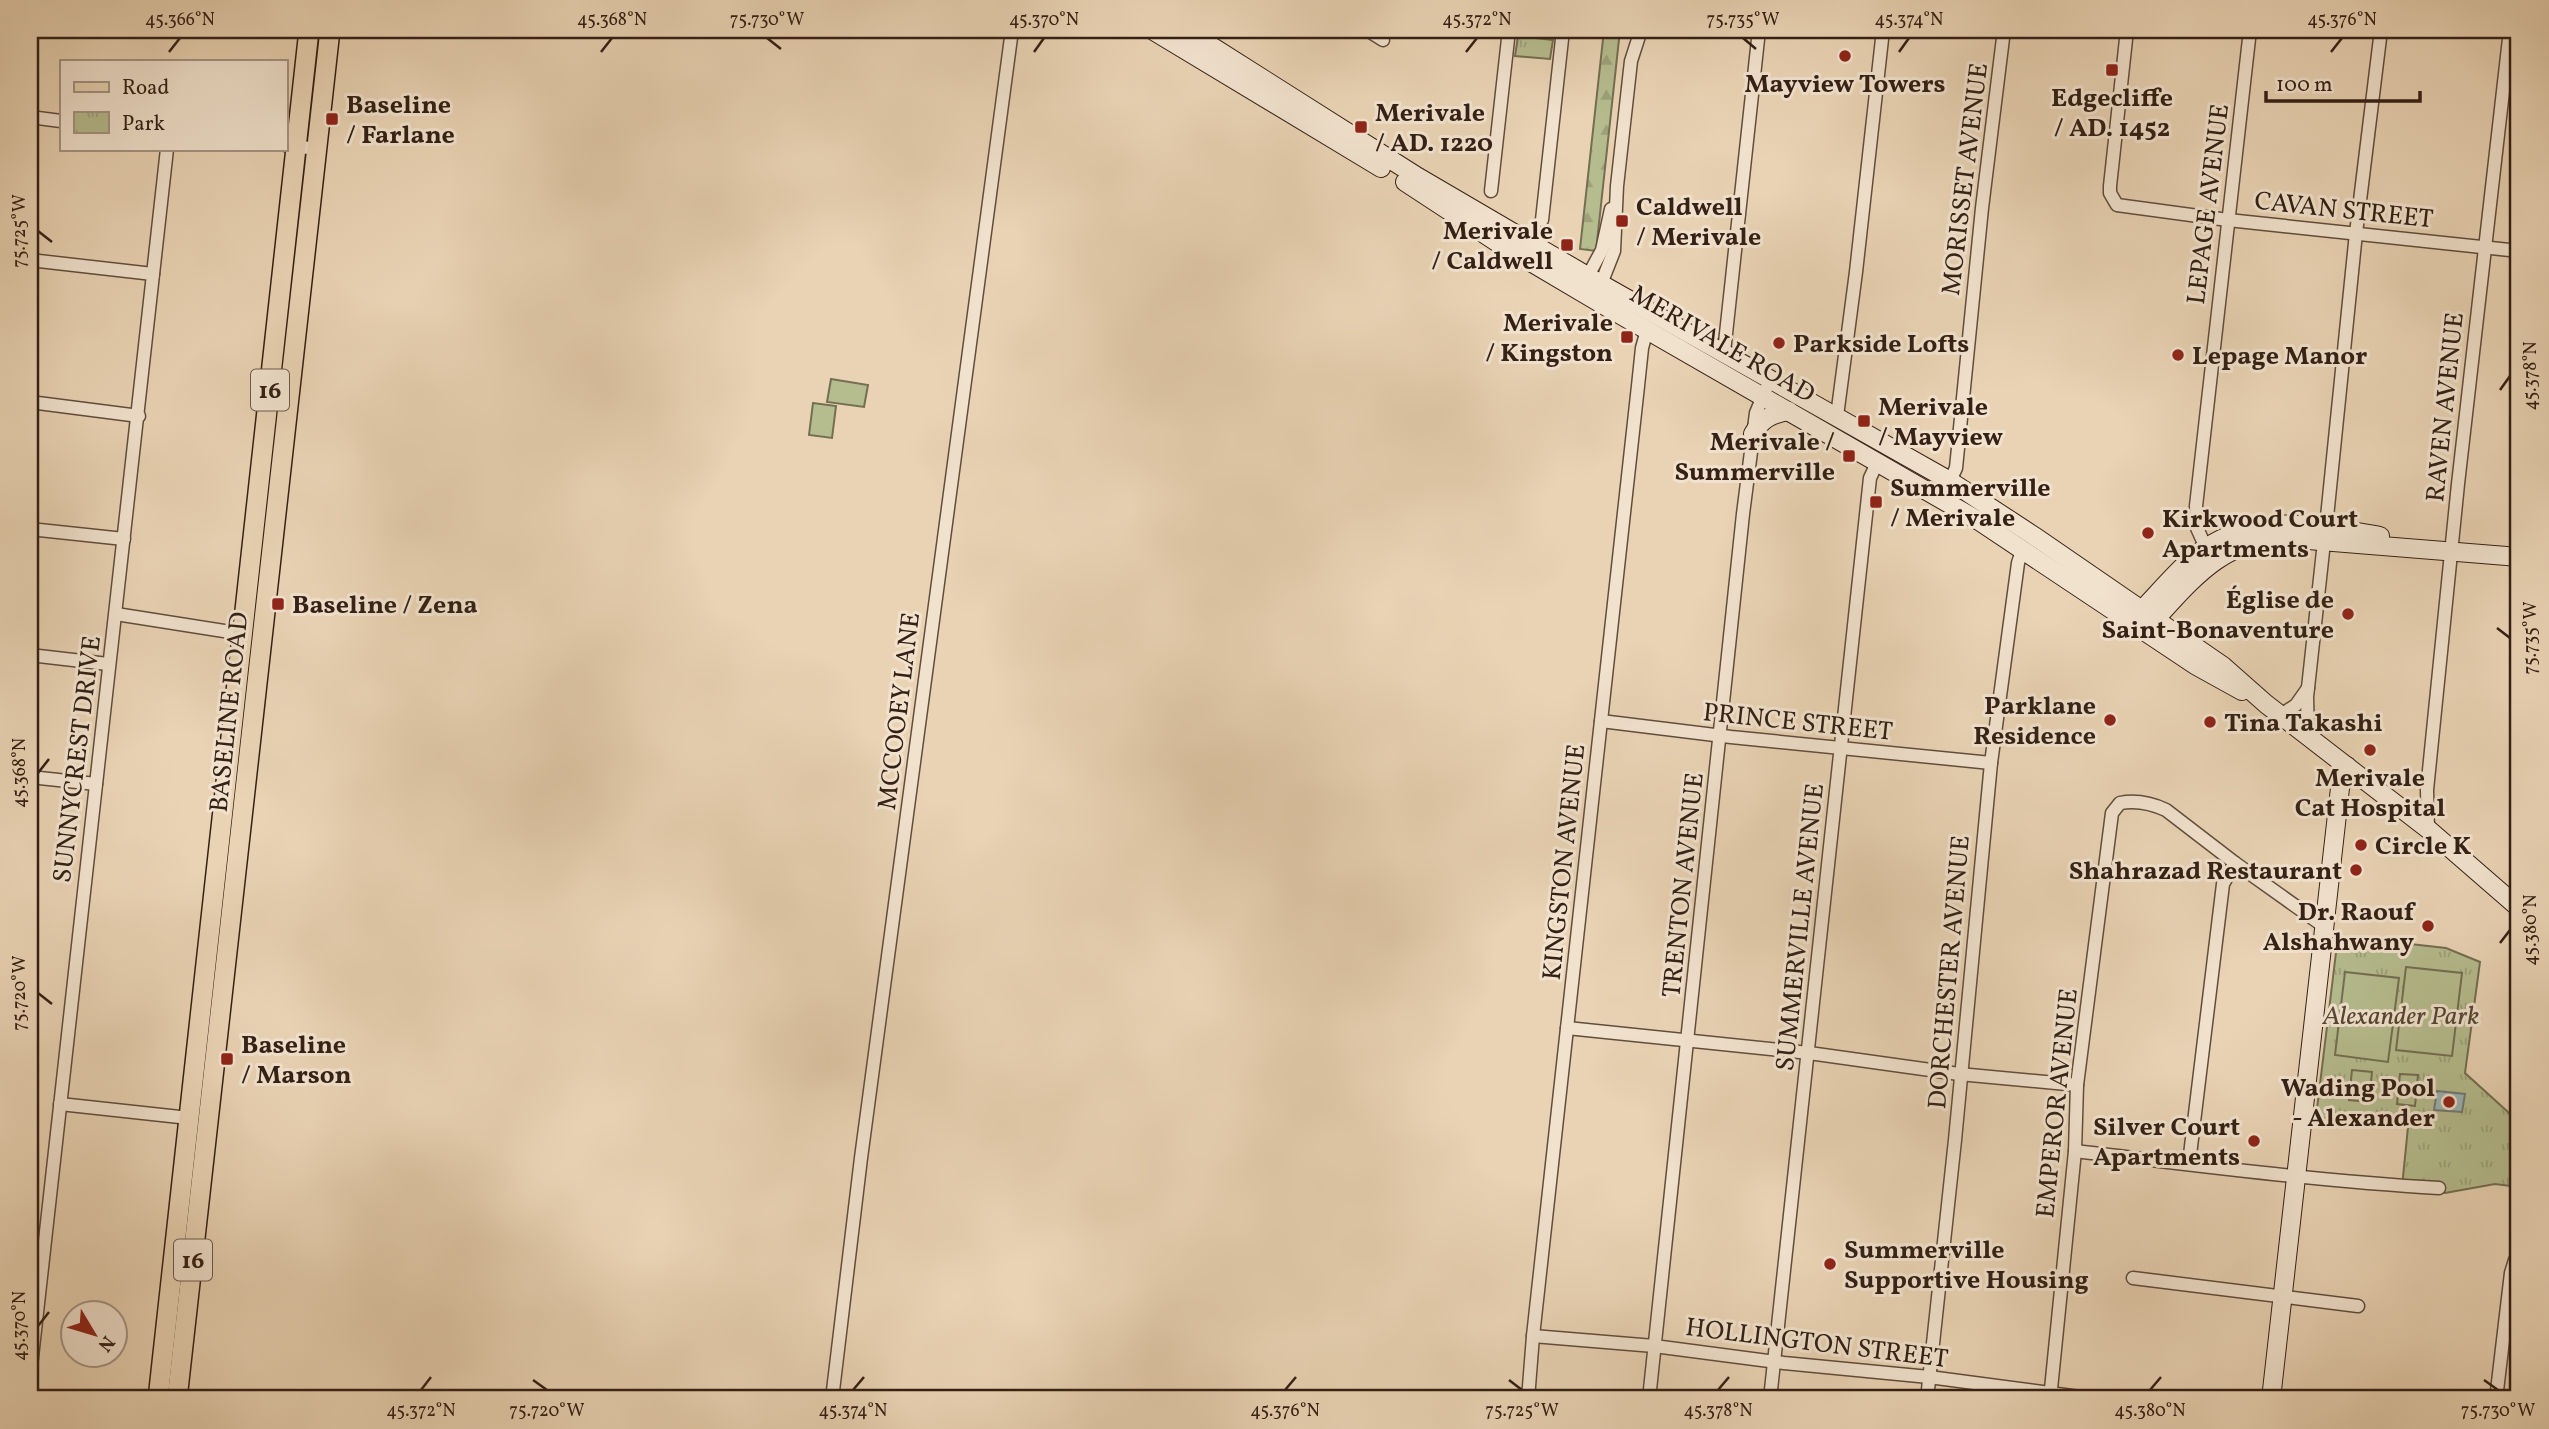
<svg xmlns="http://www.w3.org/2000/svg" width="2549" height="1429" font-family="Vollkorn,serif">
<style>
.forest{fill:url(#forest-firs);stroke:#746e52;stroke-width:2}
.park{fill:url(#park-tufts);stroke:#746e52;stroke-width:2}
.pitch{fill:#b5bc8e;stroke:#746e52;stroke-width:2}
.water{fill:#9bb6b7;stroke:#727a76;stroke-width:2}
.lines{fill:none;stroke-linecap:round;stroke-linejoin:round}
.street-casing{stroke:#614d3d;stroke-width:15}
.secondary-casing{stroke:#342015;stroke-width:20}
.primary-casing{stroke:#342015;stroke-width:22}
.street{stroke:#f1e2ce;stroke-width:12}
.secondary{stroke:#f1e2ce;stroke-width:18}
.primary{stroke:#e9d3b4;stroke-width:19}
.ticks{fill:none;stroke:#342015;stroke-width:2.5}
.poi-dot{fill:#8f2418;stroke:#f1e2ce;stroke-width:2.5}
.labels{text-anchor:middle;stroke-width:6;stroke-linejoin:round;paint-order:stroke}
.shield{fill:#f1e2ce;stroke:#6d5a4c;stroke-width:2}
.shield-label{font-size:24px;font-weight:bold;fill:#342015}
.poi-label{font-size:26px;font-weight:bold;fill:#342015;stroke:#f1e2ce;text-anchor:start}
.street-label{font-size:26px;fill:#342015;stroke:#f1e2ce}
.park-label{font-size:26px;font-style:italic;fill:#544733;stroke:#f1e2ce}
.neatline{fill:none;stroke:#342015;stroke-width:2.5}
.ticks-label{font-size:18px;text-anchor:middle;fill:#342015}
</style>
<defs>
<pattern id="forest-firs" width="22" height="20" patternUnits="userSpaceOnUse" patternTransform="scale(1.75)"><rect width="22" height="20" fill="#b5bc8e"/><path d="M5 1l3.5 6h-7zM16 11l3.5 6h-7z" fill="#9ca17a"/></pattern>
<pattern id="park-tufts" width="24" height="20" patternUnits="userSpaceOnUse" patternTransform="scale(1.75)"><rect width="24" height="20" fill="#b5bc8e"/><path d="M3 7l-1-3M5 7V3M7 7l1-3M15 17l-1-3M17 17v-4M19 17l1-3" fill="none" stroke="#9ca17a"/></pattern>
</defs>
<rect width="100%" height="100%" fill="#e9d3b4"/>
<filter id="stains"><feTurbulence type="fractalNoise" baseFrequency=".00286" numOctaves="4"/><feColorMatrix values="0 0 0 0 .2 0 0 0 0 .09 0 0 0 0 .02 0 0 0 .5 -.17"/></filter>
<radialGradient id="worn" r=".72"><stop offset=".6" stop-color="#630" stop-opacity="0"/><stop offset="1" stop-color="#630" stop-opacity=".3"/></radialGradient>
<!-- forest -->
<path class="forest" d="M 1604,30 L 1620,30 L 1596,251 L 1580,249 Z"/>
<!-- park -->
<g class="park">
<path d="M 1518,36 L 1553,40 L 1550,59 L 1515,56 Z"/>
<path d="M 2338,936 L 2446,948 L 2480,962 L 2465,1073 L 2519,1122 L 2519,1187 L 2495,1184 L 2445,1193 L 2402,1187 L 2408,1127 L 2316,1117 Z"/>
</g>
<!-- pitch -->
<g class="pitch">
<path d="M 831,379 L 868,385 L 864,407 L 827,402 Z"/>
<path d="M 813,403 L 836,406 L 832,438 L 809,435 Z"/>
<path d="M 2406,967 L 2462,973 L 2452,1056 L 2396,1050 Z"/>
<path d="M 2345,972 L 2399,978 L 2388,1062 L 2335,1055 Z"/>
<path d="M 2352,1070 L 2372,1072 L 2369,1102 L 2349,1100 Z"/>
<path d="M 2400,1074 L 2418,1075 L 2415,1106 L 2397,1104 Z"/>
</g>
<!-- water -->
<path class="water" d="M 2437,1091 L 2465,1094 L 2462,1112 L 2434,1110 Z"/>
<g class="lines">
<defs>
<g id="street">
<path d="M 1367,30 L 1383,40"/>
<path d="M 2127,30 L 2110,186 L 2110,193 L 2117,205 L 2228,220 L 2519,251"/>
<path d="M 30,117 L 61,121"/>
<path d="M 285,145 L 317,149"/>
<path d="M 1491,191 L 1509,30"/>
<path d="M 1542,220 L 1563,30"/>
<path d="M 30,260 L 153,274"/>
<path d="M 1587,285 L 1588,276 L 1602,250 L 1611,209"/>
<path d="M 1595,289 L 1601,284 L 1614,251 L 1617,186 L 1631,61 L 1641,30"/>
<path d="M 1724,352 L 1759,30"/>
<path d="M 30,402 L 139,416"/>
<path d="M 1837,416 L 1856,272 L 1883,30"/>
<path d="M 1942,498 L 1956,468 L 1982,208 L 2004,30"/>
<path d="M 2326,527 L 2356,233 L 2381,30"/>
<path d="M 30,529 L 124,539"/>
<path d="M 2206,548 L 2197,528 L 2196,506 L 2250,30"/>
<path d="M 116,614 L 243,634"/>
<path d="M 30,655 L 108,664"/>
<path d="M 2281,715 L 2296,705 L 2308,688"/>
<path d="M 1601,721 L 1731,737 L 1991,763"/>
<path d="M 2308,736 L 2307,697 L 2324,542"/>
<path d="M 30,777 L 96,784"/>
<path d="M 2428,829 L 2427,790 L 2458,484 L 2510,30"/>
<path d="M 1567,1028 L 1809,1053 L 1959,1074 L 2077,1085"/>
<path d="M 60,1104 L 189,1118"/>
<path d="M 2075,1151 C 2196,1165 2317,1181 2439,1188"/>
<path d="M 2189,1163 L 2223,884 L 2235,863"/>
<path d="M 2133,1278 L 2358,1306"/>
<path d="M 1533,1336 L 1654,1346 L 1784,1363 L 1929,1377 L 2095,1399"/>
<path d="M 30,1375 C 75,966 122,558 167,149"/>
<path d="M 832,1399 L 861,1158 L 1012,30"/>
<path d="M 1528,1399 L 1533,1336 L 1638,386 L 1642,348 L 1647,330"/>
<path d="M 1649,1399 L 1743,514 L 1756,413 L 1766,389"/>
<path d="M 1770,1399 L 1870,478 L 1878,461"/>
<path d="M 1927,1399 L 1955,1140 L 1991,763 L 2018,563 L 2022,551"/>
<path d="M 2050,1399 L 2075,1151 L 2077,1085 L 2112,813 L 2120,803 C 2136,800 2151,803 2166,810 L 2235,863 L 2325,927"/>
<path d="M 2496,1399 L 2511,1273 L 2515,1260 L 2519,1256"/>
</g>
<g id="secondary">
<path d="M 1152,30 L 1381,168"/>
<path d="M 1186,30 L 1418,177 L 1601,284 L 1950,481 L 2034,536 L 2223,666 L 2266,704 L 2428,829 L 2519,908"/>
<path d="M 1405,182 L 1495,241 L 1605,306 L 1979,521 L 2195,665 L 2242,691"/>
<path d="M 1753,434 C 1762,418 1772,414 1789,411"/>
<path d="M 2135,617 C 2154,598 2171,577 2191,559 C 2248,510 2313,524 2380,536"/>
<path d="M 2149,626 C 2190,583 2219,541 2283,538 L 2519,557"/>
<path d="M 2271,1399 L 2340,788 L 2347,766"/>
</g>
<g id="primary">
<path d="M 158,1399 L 309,30"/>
<path d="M 177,1399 L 330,30"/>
</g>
</defs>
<!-- street casing -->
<use href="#street" class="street-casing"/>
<!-- secondary casing -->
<use href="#secondary" class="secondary-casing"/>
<!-- primary casing -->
<use href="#primary" class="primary-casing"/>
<!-- street -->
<use href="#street" class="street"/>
<!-- secondary -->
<use href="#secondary" class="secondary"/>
<!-- primary -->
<use href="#primary" class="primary"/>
</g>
<!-- ticks -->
<path class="ticks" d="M 767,38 L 781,49M 1743,38 L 1756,49M 169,52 L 180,38M 601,52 L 612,38M 1034,52 L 1044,38M 1466,52 L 1477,38M 1899,52 L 1909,38M 2331,52 L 2342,38M 38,231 L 52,242M 2500,390 L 2510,376M 2497,628 L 2510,638M 38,773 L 49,759M 2500,943 L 2510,930M 38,993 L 52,1004M 38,1326 L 49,1312M 533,1380 L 547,1390M 1509,1380 L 1522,1390M 2484,1380 L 2498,1390M 421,1390 L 431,1377M 853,1390 L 864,1377M 1285,1390 L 1296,1377M 1718,1390 L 1729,1377M 2150,1390 L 2161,1377"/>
<!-- markers -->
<g class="poi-dot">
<circle cx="1845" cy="56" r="7"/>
<rect x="2105" y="63" width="14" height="14" rx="3.5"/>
<rect x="325" y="112" width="14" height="14" rx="3.5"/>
<rect x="1354" y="120" width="14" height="14" rx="3.5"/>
<rect x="1615" y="214" width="14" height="14" rx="3.5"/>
<rect x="1560" y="238" width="14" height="14" rx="3.5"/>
<rect x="1620" y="330" width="14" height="14" rx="3.5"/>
<circle cx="1779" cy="343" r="7"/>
<circle cx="2178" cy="355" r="7"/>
<rect x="1857" y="414" width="14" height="14" rx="3.5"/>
<rect x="1842" y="449" width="14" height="14" rx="3.5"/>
<rect x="1869" y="495" width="14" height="14" rx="3.5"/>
<circle cx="2148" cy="533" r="7"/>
<rect x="271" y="597" width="14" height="14" rx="3.5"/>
<circle cx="2348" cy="614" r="7"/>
<circle cx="2110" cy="720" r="7"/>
<circle cx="2210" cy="722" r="7"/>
<circle cx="2370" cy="750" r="7"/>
<circle cx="2361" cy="845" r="7"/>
<circle cx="2356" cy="870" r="7"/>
<circle cx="2428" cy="926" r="7"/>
<rect x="220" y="1052" width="14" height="14" rx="3.5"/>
<circle cx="2449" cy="1102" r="7"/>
<circle cx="2254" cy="1141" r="7"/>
<circle cx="1830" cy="1264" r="7"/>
</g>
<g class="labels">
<!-- shield labels -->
<g class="shield">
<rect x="251" y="369.5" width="38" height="41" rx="5"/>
<rect x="174" y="1239.5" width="38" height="41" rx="5"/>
</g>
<g class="shield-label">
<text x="270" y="398">16</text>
<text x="193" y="1268">16</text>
</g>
<!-- poi labels -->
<g class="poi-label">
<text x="1845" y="92" text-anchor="middle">Mayview Towers</text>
<text x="2112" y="106" text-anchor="middle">Edgecliffe<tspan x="2112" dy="30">/ AD. 1452</tspan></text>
<text x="346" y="113">Baseline<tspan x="346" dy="30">/ Farlane</tspan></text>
<text x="1375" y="121">Merivale<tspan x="1375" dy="30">/ AD. 1220</tspan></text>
<text x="1636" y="215">Caldwell<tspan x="1636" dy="30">/ Merivale</tspan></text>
<text x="1553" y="239" text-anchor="end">Merivale<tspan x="1553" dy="30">/ Caldwell</tspan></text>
<text x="1613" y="331" text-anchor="end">Merivale<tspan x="1613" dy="30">/ Kingston</tspan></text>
<text x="1793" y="352">Parkside Lofts</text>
<text x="2192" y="364">Lepage Manor</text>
<text x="1878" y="415">Merivale<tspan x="1878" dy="30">/ Mayview</tspan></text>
<text x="1835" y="450" text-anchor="end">Merivale /<tspan x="1835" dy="30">Summerville</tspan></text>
<text x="1890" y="496">Summerville<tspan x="1890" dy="30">/ Merivale</tspan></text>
<text x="2162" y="527">Kirkwood Court<tspan x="2162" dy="30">Apartments</tspan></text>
<text x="2334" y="608" text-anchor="end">Église de<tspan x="2334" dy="30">Saint-Bonaventure</tspan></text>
<text x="292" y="613">Baseline / Zena</text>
<text x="2096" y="714" text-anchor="end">Parklane<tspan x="2096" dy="30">Residence</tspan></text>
<text x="2224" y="731">Tina Takashi</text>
<text x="2370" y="786" text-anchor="middle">Merivale<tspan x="2370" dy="30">Cat Hospital</tspan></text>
<text x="2375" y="854">Circle K</text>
<text x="2342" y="879" text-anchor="end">Shahrazad Restaurant</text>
<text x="2414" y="920" text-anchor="end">Dr. Raouf<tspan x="2414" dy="30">Alshahwany</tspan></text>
<text x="241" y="1053">Baseline<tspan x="241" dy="30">/ Marson</tspan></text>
<text x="2435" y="1096" text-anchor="end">Wading Pool<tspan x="2435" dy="30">- Alexander</tspan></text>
<text x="2240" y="1135" text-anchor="end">Silver Court<tspan x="2240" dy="30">Apartments</tspan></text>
<text x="1844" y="1258">Summerville<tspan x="1844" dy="30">Supportive Housing</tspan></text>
</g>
<!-- street labels -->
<g class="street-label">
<text transform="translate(1964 179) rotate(-83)" y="9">MORISSET AVENUE</text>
<text transform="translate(2207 204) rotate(-83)" y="9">LEPAGE AVENUE</text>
<text transform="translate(2344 209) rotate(6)" y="9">CAVAN STREET</text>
<text transform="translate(1723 343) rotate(30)" y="9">MERIVALE ROAD</text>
<text transform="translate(2444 407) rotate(-84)" y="9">RAVEN AVENUE</text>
<text transform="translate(898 711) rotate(-83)" y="9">MCCOOEY LANE</text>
<text transform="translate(228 712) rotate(-84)" y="9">BASELINE ROAD</text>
<text transform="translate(1798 721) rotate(6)" y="9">PRINCE STREET</text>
<text transform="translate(76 759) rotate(-83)" y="9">SUNNYCREST DRIVE</text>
<text transform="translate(1563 862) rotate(-84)" y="9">KINGSTON AVENUE</text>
<text transform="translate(1682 885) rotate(-84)" y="9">TRENTON AVENUE</text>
<text transform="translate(1799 927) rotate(-84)" y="9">SUMMERVILLE AVENUE</text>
<text transform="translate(1948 972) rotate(-85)" y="9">DORCHESTER AVENUE</text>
<text transform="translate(2056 1103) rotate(-84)" y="9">EMPEROR AVENUE</text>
<text transform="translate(1817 1342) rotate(7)" y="9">HOLLINGTON STREET</text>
</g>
<!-- park labels -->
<g class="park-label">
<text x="2401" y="1024">Alexander Park</text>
</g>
</g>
<!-- margin -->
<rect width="2549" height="1429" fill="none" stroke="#e9d3b4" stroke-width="77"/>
<!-- legend -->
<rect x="60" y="60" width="228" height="91" fill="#f1e2ce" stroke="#a59484" stroke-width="2"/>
<rect x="74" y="82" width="35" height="10" fill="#e9d3b4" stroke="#a59484" stroke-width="2"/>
<text x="122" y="94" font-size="21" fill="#342015">Road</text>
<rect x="74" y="112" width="35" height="21" fill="url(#park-tufts)" stroke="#a59484" stroke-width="2"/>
<text x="122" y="130" font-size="21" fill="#342015">Park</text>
<!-- north arrow -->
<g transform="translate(94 1334) rotate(128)"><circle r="33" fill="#f1e2ce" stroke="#a59484" stroke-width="2"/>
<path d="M0-5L12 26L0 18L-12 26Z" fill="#8f2418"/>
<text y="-10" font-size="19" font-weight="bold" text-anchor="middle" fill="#342015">N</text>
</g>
<!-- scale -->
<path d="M2266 91v10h154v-10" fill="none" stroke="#342015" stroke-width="3.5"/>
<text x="2276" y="91" font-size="21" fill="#342015" stroke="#f1e2ce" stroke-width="5" paint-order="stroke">100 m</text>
<rect x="38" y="38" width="2472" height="1352" class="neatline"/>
<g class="ticks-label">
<text x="180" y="25">45.366°N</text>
<text x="612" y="25">45.368°N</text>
<text x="767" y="25">75.730°W</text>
<text x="1044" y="25">45.370°N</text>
<text x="1477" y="25">45.372°N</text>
<text x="1743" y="25">75.735°W</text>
<text x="1909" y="25">45.374°N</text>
<text x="2342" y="25">45.376°N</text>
<text transform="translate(19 231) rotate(-90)" y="6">75.725°W</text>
<text transform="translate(2530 376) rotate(-90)" y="6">45.378°N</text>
<text transform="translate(2530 638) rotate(-90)" y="6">75.735°W</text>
<text transform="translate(19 773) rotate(-90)" y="6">45.368°N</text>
<text transform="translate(2530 930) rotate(-90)" y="6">45.380°N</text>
<text transform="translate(19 993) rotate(-90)" y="6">75.720°W</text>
<text transform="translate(19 1326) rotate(-90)" y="6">45.370°N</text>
<text x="421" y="1416">45.372°N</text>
<text x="547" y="1416">75.720°W</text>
<text x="853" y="1416">45.374°N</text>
<text x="1285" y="1416">45.376°N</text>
<text x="1522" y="1416">75.725°W</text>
<text x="1718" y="1416">45.378°N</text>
<text x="2150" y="1416">45.380°N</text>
<text x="2498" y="1416">75.730°W</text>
</g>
<rect width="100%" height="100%" filter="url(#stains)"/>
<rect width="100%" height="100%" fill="url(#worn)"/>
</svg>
